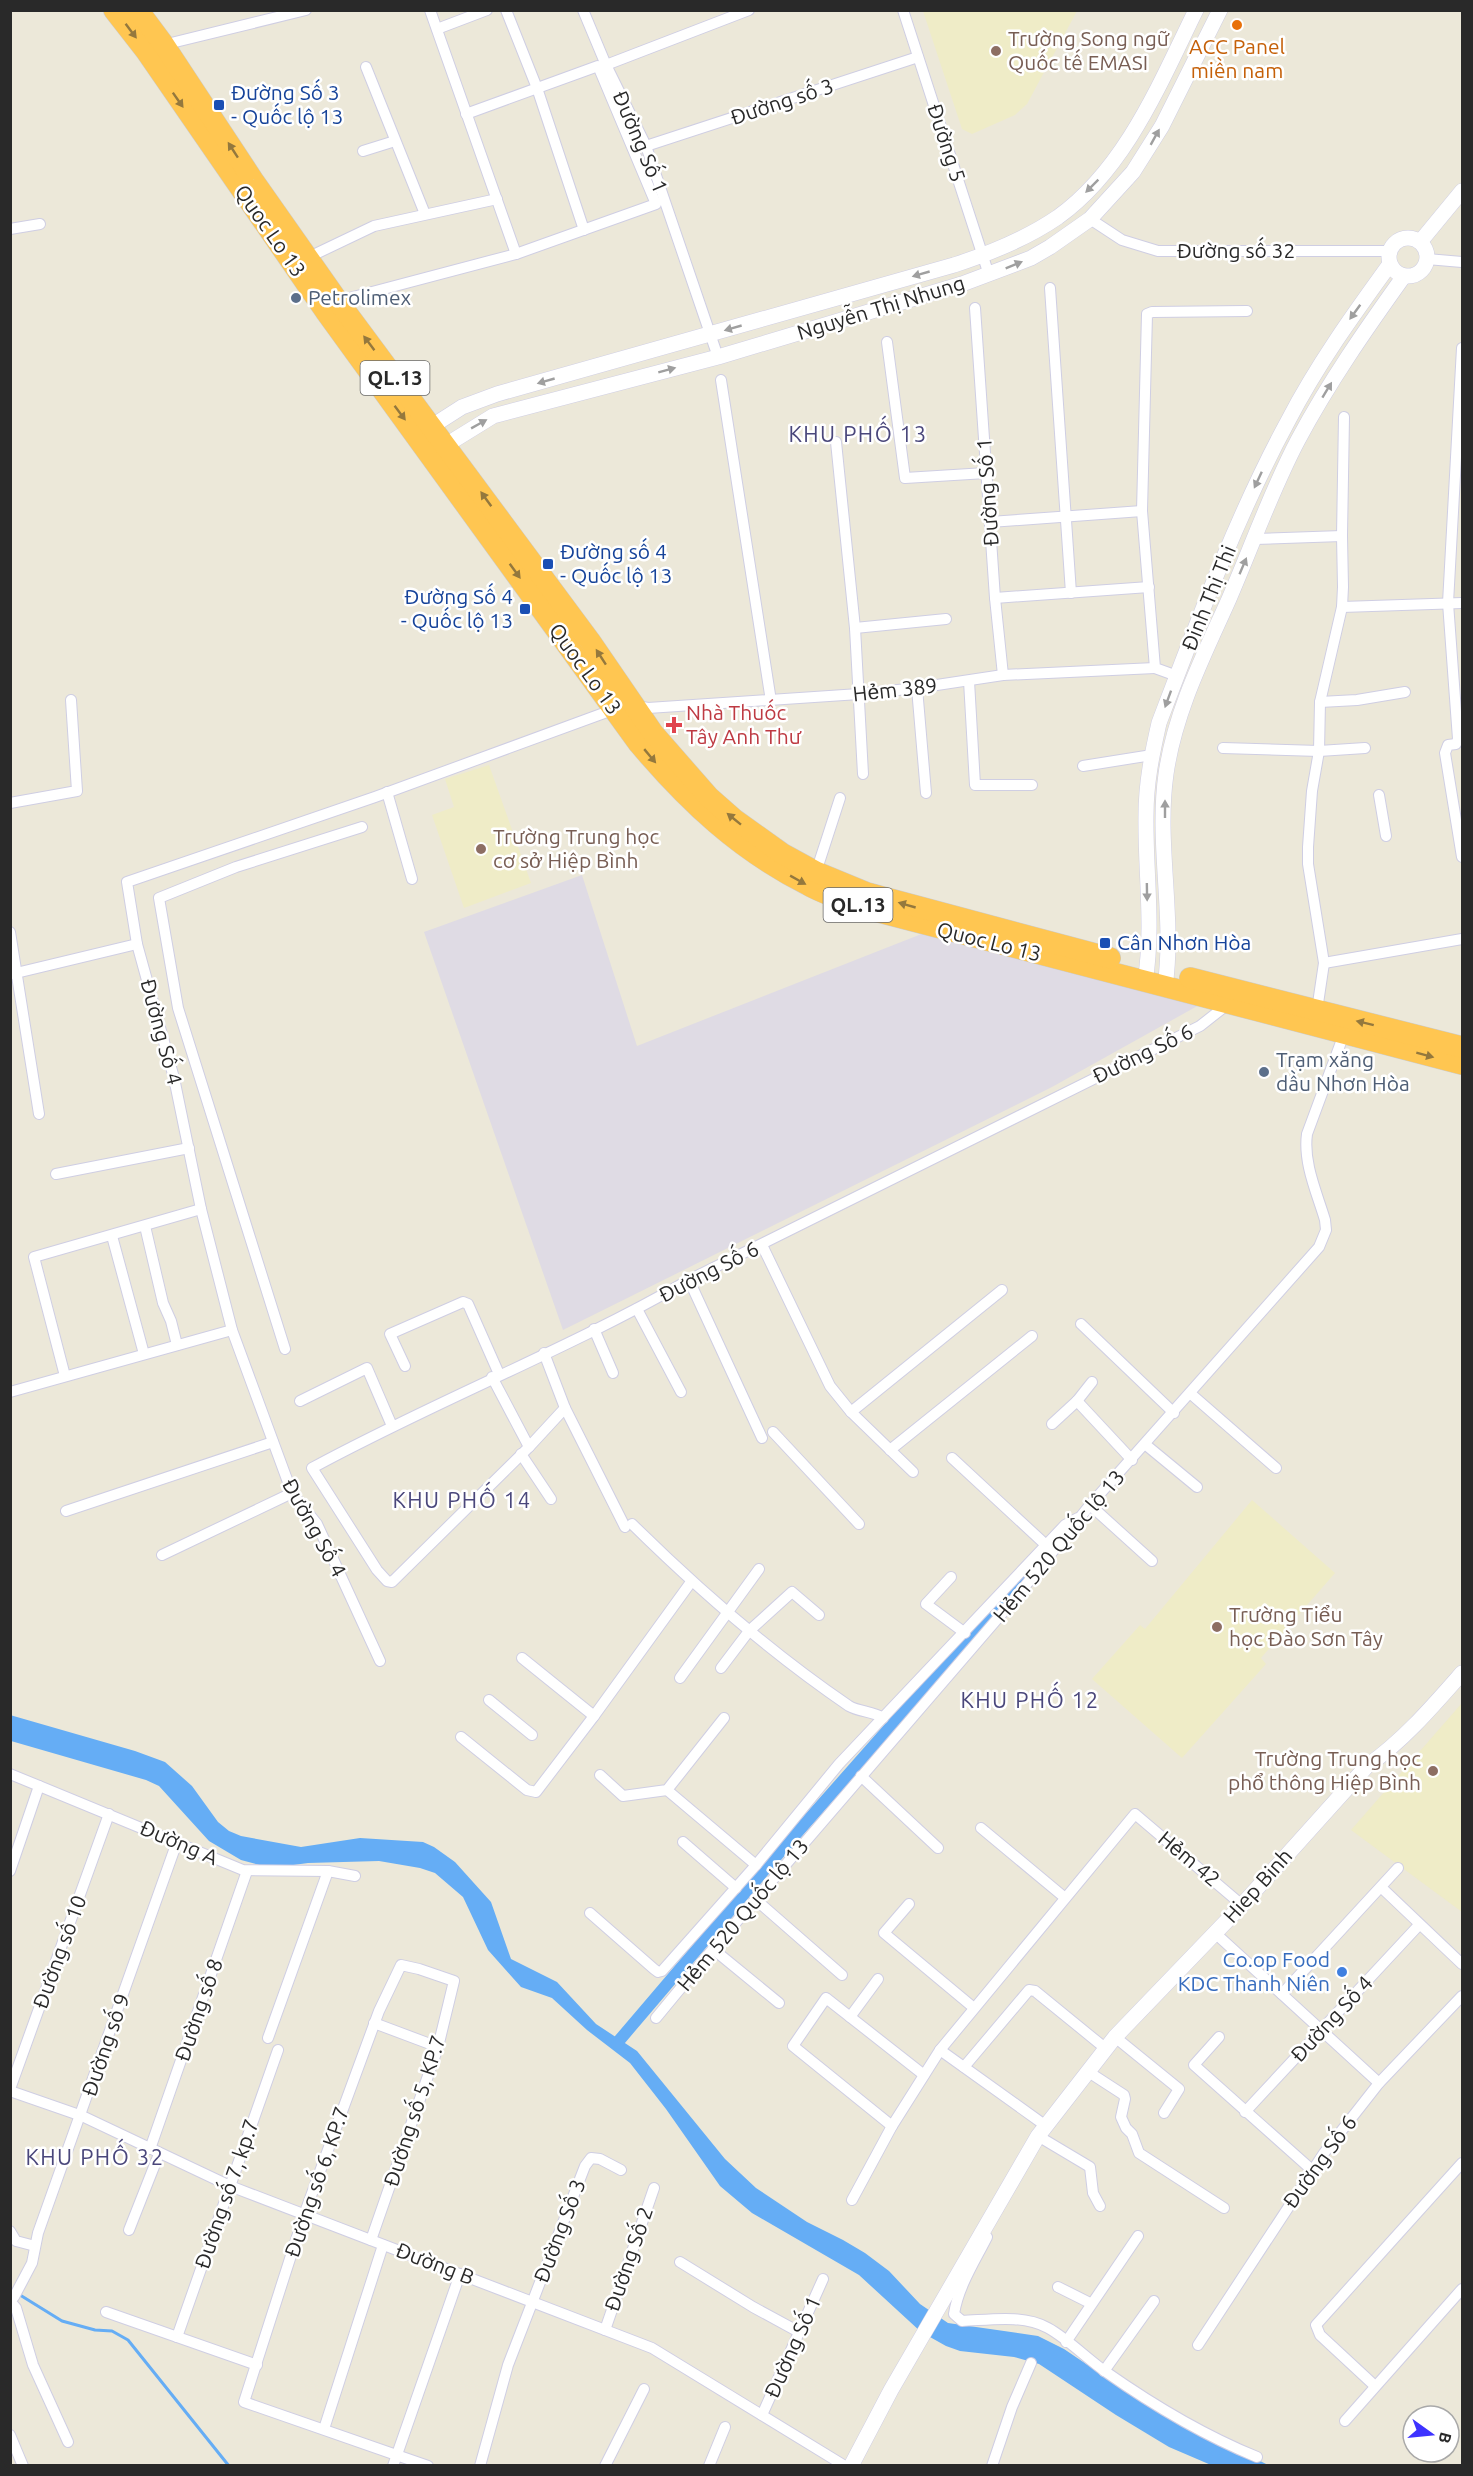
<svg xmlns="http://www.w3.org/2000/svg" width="1473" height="2476" font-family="Ubuntu,sans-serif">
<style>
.industrial{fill:#dfdbe4}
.education{fill:#efecc7}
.water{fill:#65adf5}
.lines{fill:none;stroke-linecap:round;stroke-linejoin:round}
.stream{stroke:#65adf5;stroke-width:3}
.canal{stroke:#65adf5;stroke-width:12}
.street-casing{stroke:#cfcee3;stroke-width:12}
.secondary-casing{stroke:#cfcee3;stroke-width:16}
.highway-casing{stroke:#ccc;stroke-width:22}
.street{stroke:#fff;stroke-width:10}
.secondary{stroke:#fff;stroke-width:15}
.highway{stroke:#ffc651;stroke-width:21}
.oneway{fill:#94783d}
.oneway2{fill:#9f9f9f}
.food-dot{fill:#e8710a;stroke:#fff;stroke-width:2}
.education-dot{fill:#8d6e63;stroke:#fff;stroke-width:2}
.transit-dot{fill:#1a4fb4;stroke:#fff;stroke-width:2}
.service-dot{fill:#5c6f8a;stroke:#fff;stroke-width:2}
.health-dot{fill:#e0444e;stroke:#fff;stroke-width:2}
.shop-dot{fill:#3f7fe0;stroke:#fff;stroke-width:2}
.labels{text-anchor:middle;stroke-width:5;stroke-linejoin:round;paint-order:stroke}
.shield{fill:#fff;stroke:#696969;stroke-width:1.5}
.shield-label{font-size:20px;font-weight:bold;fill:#292929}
.education-label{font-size:21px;fill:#785e54;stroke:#fff;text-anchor:start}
.food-label{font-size:21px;fill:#c56008;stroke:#fff}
.transit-label{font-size:21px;fill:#164399;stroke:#fff;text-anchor:start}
.street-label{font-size:21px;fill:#292929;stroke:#fff}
.service-label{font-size:21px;fill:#4e5e75;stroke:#fff;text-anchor:start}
.health-label{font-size:21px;fill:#be3a42;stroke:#fff;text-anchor:start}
.shop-label{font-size:21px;fill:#366cbe;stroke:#fff;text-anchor:end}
.neighbourhood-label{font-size:22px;letter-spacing:1.5px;fill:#4a477b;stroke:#fff}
</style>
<rect width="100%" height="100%" fill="#ece8d9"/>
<!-- industrial -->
<path class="industrial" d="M 582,875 L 637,1046 L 924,933 L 1201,1004 L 1052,1087 L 563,1330 L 424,932 Z"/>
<!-- education -->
<g class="education">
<path d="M 923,11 L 923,10 L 1077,11 L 1027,104 L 1015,115 L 972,134 L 962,129 Z"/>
<path d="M 489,765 L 531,883 L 464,908 L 432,815 L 454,807 L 445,779 Z"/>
<path d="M 1252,1500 L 1335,1573 L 1261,1658 L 1266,1664 L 1182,1758 L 1092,1679 L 1140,1625 L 1145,1629 Z"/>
<path d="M 1462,1703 L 1462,1912 L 1351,1830 Z"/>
</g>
<!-- water -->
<path class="water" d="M 10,1715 L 135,1751 L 165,1762 L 192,1786 L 218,1822 L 229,1831 L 241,1836 L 301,1847 L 360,1838 L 423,1842 L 434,1847 L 455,1862 L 491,1902 L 511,1959 L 557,1982 L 596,2024 L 637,2051 L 725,2159 L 756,2188 L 807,2222 L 843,2240 L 865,2253 L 889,2271 L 920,2304 L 948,2323 L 1038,2336 L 1064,2349 L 1135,2397 L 1268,2465 L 1211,2465 L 1169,2447 L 1116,2415 L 1039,2364 L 1014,2357 L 960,2351 L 946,2346 L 921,2332 L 859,2275 L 752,2213 L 720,2186 L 666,2109 L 630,2063 L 587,2030 L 552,1998 L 521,1987 L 488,1950 L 463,1897 L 435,1873 L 420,1868 L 379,1861 L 308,1863 L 271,1868 L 241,1860 L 209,1841 L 159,1786 L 146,1780 L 11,1741 Z"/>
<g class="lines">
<!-- stream -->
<path class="stream" d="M 20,2295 L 62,2321 L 95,2330 L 112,2331 L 128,2340 L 229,2466"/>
<!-- canal -->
<path class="canal" d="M 617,2043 L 772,1861 L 1036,1562"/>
<defs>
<g id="street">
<path d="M 430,10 L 516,254"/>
<path d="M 506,10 L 537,88 L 584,230"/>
<path d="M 583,10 L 606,65 L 646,146 L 718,357"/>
<path d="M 903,10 L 989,275"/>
<path d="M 437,29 L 487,10"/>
<path d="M 163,45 L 306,10"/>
<path d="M 606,65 L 749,10"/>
<path d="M 366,67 L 425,214"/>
<path d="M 646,146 L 918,57"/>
<path d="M 363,151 L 395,141"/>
<path d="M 1090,219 L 1122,240 L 1158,251 L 1389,251"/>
<path d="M 10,229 L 40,224"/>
<path d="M 307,258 L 374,226 L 497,199"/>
<path d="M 1427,259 L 1462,262"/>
<path d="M 1050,288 L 1071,593"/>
<path d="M 338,301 L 516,254 L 656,204 L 598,66 L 466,114"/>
<path d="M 975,308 L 995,598 L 1003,675"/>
<path d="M 887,342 L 905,478 L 986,473"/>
<path d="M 1462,348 L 1448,603 L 1458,739 L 1456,744 L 1448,745 L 1445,753 L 1462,857"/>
<path d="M 721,380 L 771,701"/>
<path d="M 836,442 L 855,628 L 863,774"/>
<path d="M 990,522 L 1142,511"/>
<path d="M 1254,539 L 1342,536"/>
<path d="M 995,598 L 1149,587"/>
<path d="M 1342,607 L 1462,603"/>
<path d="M 855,628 L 946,619"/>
<path d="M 1177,676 L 1155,668 L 1142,511 L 1147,314 L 1152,312 L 1247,311"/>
<path d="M 969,681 L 975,785 L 1032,785"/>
<path d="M 917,688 L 926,793"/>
<path d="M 1320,702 L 1357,700 L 1405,692"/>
<path d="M 637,706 L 648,708 L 859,694 L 917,688 L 1003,675 L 1155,668"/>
<path d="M 1223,748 L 1319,751 L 1365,748"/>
<path d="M 1083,766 L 1152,755"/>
<path d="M 387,792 L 412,879"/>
<path d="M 1379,795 L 1386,836"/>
<path d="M 10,803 L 77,791 L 71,700"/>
<path d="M 816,872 L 840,798"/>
<path d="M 10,932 L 39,1114"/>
<path d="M 1324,963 L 1462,939"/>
<path d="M 12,974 L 137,944"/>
<path d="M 1317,1010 L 1324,963 L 1308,864 L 1308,847 L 1312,791 L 1319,751 L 1320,702 L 1342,607 L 1343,587 L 1342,536 L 1344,417"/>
<path d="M 56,1174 L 189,1148"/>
<path d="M 145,1226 L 163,1303 L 171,1321 L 177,1345"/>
<path d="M 112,1236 L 144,1354"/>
<path d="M 762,1245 L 830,1386 L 851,1412 L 913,1472"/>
<path d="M 689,1280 L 762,1438"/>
<path d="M 637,1309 L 681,1392"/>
<path d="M 1081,1324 L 1174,1413"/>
<path d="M 594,1329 L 613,1373"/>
<path d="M 285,1349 L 178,1008 L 159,898 L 236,867 L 362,827"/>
<path d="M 544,1353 L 565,1408 L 625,1527"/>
<path d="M 405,1366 L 390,1334 L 463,1302 L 468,1304 L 499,1374"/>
<path d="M 65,1376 L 34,1257 L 201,1209"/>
<path d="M 492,1377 L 529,1447"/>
<path d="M 10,1392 L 232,1330"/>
<path d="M 1191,1394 L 1276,1468"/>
<path d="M 300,1401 L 367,1368 L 392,1426"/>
<path d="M 1077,1401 L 1132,1460"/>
<path d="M 565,1408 L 529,1447 L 392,1582 L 387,1581 L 377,1570 L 312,1468 C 435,1401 567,1350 689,1280 L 1200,1026 L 1228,1004"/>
<path d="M 851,1412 L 1002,1290"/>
<path d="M 1052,1424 L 1077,1401 L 1092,1382"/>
<path d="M 773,1432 L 859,1524"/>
<path d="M 1146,1445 L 1197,1487"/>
<path d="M 890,1450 L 1032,1336"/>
<path d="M 521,1454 L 551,1499"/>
<path d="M 952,1458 L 1046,1545"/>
<path d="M 1090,1505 L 1152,1561"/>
<path d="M 66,1511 L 273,1442"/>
<path d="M 632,1524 C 699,1590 771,1653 849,1706 C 859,1712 873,1711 883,1718"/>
<path d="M 162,1555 L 292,1493"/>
<path d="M 951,1577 L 926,1604 L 965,1633"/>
<path d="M 522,1658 L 594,1716"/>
<path d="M 380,1661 L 317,1524 L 292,1493 L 232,1330 L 201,1209 L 174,1078 L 137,944 L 127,882 L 375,797 L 615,709"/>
<path d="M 721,1668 L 749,1631 L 792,1592 L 819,1615"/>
<path d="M 680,1678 L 759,1569"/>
<path d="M 489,1700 L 532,1735"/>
<path d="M 461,1737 L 527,1790 L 536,1792 L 594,1716 L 691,1582"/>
<path d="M 10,1774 L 243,1870 L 328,1871 L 355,1876"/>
<path d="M 600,1775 L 623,1796 L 667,1790 L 724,1718"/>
<path d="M 861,1776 L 938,1848"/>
<path d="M 667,1790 L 756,1865"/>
<path d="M 981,1828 L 1064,1897"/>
<path d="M 683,1842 L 736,1888"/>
<path d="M 10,1871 L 39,1786"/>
<path d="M 1382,1888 L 1462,1964"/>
<path d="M 755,1899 L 842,1975"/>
<path d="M 909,1904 L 884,1933 L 974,2008"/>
<path d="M 590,1913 L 654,1969 L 658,1972 L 662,1971 L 756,1865 L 839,1764 L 1065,1525 L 1078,1518"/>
<path d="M 1215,1933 L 1379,2083"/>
<path d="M 713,1949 L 779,2003"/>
<path d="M 1282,1994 L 1398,1868"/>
<path d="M 850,2017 L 878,1979"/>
<path d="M 656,2018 L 713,1949 L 1017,1596 L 1090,1505 L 1319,1247 L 1326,1230 L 1325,1220 C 1317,1193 1303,1163 1307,1134 L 1344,1034"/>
<path d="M 374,2023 L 438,2047"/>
<path d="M 1115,2037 L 1179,2089 L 1164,2113"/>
<path d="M 1219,2037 L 1194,2065 L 1312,2170"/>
<path d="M 268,2038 L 328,1871"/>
<path d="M 940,2050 L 1046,2126"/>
<path d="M 964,2067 L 1029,1990 L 1035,1991 L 1105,2048"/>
<path d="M 1087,2071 L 1124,2095 L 1125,2099 L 1121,2117 L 1126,2128 L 1132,2134 L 1139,2153 L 1224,2208"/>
<path d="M 10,2089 L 109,1814"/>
<path d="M 10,2091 L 82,2116 L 230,2186 L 652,2348 L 845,2466"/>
<path d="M 1245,2112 L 1419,1925"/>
<path d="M 892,2126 L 793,2046 L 826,1998 L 924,2075"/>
<path d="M 1038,2136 L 1090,2167 L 1093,2193 L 1100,2206"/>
<path d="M 150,2149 L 247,1871"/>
<path d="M 852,2200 L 892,2126 L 940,2050 L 1135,1814 L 1242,1905"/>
<path d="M 129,2230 L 159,2154"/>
<path d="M 10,2231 L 16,2241 L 35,2246"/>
<path d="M 987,2237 C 975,2261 958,2287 954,2314 L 962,2321 C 989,2320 1023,2314 1048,2328 C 1068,2339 1086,2358 1106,2372 C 1153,2405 1203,2435 1257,2457"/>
<path d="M 371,2240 L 438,2047 L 454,1981 L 419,1969 L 401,1965 L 379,2011 L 304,2215 L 244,2402 L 428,2466"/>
<path d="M 680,2262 L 753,2307 L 799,2332"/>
<path d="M 1058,2287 L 1090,2303"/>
<path d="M 14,2297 L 32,2263 L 38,2233 L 177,1842"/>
<path d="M 10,2301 L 16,2308 L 33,2365 L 68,2442"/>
<path d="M 106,2312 L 257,2365"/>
<path d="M 605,2330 L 654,2188"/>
<path d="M 177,2337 L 278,2050"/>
<path d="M 1066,2342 L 1138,2236"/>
<path d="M 1198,2345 L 1324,2153 L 1379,2083 L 1462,1996"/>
<path d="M 1104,2371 L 1154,2301"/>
<path d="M 1375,2386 L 1320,2335 L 1316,2325 L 1462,2163"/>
<path d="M 762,2415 L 823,2279"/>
<path d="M 1345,2421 L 1462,2289"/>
<path d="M 324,2429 L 383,2245"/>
<path d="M 10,2435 L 23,2466"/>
<path d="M 393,2466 L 460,2274"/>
<path d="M 480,2466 L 508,2365 L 585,2166 L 591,2158 L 600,2159 L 621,2170"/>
<path d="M 605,2466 L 644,2389"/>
<path d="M 709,2466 L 725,2427"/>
<path d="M 992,2466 L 1012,2407 L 1031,2363"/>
</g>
<g id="secondary">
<circle cx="1408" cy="257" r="19"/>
<path d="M 1420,242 L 1462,191"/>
<path d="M 423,432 L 462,407 L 497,394 L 954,265 C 991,253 1026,239 1058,217 C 1126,168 1160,83 1196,10"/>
<path d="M 438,450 L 493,416 L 718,357 L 962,284 L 1031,258 L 1050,247 L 1090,219 L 1133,172 L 1162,126 L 1220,10"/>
<path d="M 1145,982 C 1154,927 1145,870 1146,815 C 1146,783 1152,754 1159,723 C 1197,623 1237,515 1288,421 C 1317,365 1353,315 1390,264"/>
<path d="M 1165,987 C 1175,917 1156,844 1166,774 C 1175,711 1204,655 1229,599 C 1252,546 1271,491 1298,440 C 1329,382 1366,329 1404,276"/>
<path d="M 851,2466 L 891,2390 L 1038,2136 L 1115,2037 L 1242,1905 L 1367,1766 C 1403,1741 1433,1706 1462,1673"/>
</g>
<g id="highway">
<path d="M 114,10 L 146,51 L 326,312 L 639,744 C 689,803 739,850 808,885 C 826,895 846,901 864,908 L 1462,1064"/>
<path d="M 138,10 L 164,45 L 253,180 L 338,301 L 590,641 L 653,733 L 709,797 L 734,819 L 783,854 L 816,872 L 867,893 L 1110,958"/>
<path d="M 1190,978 L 1462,1047"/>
</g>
</defs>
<!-- street casing -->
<use href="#street" class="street-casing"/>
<!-- secondary casing -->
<use href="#secondary" class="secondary-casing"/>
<!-- highway casing -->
<use href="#highway" class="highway-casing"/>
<!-- street -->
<use href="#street" class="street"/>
<!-- secondary -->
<use href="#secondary" class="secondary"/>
<!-- highway -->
<use href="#highway" class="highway"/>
</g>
<!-- one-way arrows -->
<defs><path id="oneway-solid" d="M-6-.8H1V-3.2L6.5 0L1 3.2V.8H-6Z" transform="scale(1.5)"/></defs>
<g class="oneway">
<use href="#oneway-solid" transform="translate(131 31) rotate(53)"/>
<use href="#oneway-solid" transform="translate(178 100) rotate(55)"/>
<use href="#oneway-solid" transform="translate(233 150) rotate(-123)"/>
<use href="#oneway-solid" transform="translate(369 343) rotate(-127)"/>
<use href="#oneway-solid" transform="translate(400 413) rotate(53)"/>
<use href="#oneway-solid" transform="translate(486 499) rotate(-126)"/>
<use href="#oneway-solid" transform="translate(515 571) rotate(54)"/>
<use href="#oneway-solid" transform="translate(601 657) rotate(-123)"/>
<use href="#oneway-solid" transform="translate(650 756) rotate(50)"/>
<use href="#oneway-solid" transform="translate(734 819) rotate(-141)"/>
<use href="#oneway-solid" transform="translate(798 880) rotate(29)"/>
<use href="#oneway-solid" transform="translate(907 905) rotate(-164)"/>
<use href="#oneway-solid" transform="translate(1365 1023) rotate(-166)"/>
<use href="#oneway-solid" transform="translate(1425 1055) rotate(15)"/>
</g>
<g class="oneway2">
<use href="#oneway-solid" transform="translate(1155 137) rotate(-61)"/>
<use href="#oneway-solid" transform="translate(1092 186) rotate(135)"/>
<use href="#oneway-solid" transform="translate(1014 265) rotate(-22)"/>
<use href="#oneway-solid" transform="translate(921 274) rotate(164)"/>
<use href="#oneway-solid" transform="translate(1355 312) rotate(126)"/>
<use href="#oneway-solid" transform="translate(733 328) rotate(164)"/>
<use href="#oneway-solid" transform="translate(667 370) rotate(-15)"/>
<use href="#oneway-solid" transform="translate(546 381) rotate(164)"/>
<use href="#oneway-solid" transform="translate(1327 390) rotate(-59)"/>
<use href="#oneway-solid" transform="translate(479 424) rotate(-29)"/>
<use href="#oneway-solid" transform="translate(1258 480) rotate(115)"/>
<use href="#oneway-solid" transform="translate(1243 566) rotate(-67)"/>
<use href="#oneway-solid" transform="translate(1168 699) rotate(110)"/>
<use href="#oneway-solid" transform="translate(1165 809) rotate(-90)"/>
<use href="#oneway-solid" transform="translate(1147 892) rotate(89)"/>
</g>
<!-- markers -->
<circle class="food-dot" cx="1237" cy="25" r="6"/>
<g class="education-dot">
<circle cx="996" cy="51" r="6"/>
<circle cx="481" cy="849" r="6"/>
<circle cx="1217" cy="1627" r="6"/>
<circle cx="1433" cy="1771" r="6"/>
</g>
<g class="transit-dot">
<rect x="213" y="99" width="12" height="12" rx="3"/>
<rect x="542" y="558" width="12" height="12" rx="3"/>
<rect x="519" y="603" width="12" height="12" rx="3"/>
<rect x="1099" y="937" width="12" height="12" rx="3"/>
</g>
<g class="service-dot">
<circle cx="296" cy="298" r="6"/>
<circle cx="1264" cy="1072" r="6"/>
</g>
<path class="health-dot" d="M671 716h6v6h6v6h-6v6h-6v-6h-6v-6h6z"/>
<circle class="shop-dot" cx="1342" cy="1972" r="6"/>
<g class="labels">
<!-- shield labels -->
<g class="shield">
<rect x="360.5" y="361" width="69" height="34" rx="4.5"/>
<rect x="823.5" y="888" width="69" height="34" rx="4.5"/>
</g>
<g class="shield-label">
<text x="395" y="385">QL.13</text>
<text x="858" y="912">QL.13</text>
</g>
<!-- education labels -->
<g class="education-label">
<text x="1008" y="46">Trường Song ngữ<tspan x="1008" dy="24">Quốc tế EMASI</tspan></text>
<text x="493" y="844">Trường Trung học<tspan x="493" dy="24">cơ sở Hiệp Bình</tspan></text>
<text x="1229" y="1622">Trường Tiểu<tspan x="1229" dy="24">học Đào Sơn Tây</tspan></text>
<text x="1421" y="1766" text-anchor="end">Trường Trung học<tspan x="1421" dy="24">phổ thông Hiệp Bình</tspan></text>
</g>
<!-- food labels -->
<g class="food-label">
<text x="1237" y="54">ACC Panel<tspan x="1237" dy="24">miền nam</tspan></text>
</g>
<!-- transit labels -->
<g class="transit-label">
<text x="231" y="100">Đường Số 3<tspan x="231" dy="24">- Quốc lộ 13</tspan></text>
<text x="560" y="559">Đường số 4<tspan x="560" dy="24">- Quốc lộ 13</tspan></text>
<text x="513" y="604" text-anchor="end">Đường Số 4<tspan x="513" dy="24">- Quốc lộ 13</tspan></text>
<text x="1117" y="950">Cân Nhơn Hòa</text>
</g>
<!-- street labels -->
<g class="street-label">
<text transform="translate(782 102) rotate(-18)" y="7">Đường số 3</text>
<text transform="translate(640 142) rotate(67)" y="7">Đường Số 1</text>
<text transform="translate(946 143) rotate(72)" y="7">Đường 5</text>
<text transform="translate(270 231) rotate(55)" y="7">Quoc Lo 13</text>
<text x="1236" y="258">Đường số 32</text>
<text transform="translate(881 308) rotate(-17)" y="7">Nguyễn Thị Nhung</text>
<text transform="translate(988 492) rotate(-94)" y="7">Đường Số 1</text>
<text transform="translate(1209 598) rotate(-68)" y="7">Đinh Thị Thi</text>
<text transform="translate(585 669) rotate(54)" y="7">Quoc Lo 13</text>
<text transform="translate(895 690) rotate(-6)" y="7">Hẻm 389</text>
<text transform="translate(989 942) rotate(14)" y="7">Quoc Lo 13</text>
<text transform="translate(161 1032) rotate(75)" y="7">Đường Số 4</text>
<text transform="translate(1143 1054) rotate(-26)" y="7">Đường Số 6</text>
<text transform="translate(709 1272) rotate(-27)" y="7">Đường Số 6</text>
<text transform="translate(314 1528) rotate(61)" y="7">Đường Số 4</text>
<text transform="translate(1059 1546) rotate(-50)" y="7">Hẻm 520 Quốc lộ 13</text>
<text transform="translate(179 1843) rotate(23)" y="7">Đường A</text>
<text transform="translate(1189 1859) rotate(40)" y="7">Hẻm 42</text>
<text transform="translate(1258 1886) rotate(-48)" y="7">Hiep Binh</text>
<text transform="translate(743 1915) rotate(-50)" y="7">Hẻm 520 Quốc lộ 13</text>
<text transform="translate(60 1952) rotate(-70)" y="7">Đường số 10</text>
<text transform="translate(199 2010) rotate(-71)" y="7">Đường số 8</text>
<text transform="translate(1332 2019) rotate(-47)" y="7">Đường Số 4</text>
<text transform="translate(106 2045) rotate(-71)" y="7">Đường số 9</text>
<text transform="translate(415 2111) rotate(-72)" y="7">Đường số 5, KP.7</text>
<text transform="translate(1320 2162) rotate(-54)" y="7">Đường Số 6</text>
<text transform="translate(317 2182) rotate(-71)" y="7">Đường số 6, KP.7</text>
<text transform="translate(227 2194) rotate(-71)" y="7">Đường số 7, kp.7</text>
<text transform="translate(560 2231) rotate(-69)" y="7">Đường Số 3</text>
<text transform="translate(629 2259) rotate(-71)" y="7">Đường Số 2</text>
<text transform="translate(435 2264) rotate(21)" y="7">Đường B</text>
<text transform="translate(793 2347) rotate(-66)" y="7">Đường Số 1</text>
</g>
<!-- service labels -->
<g class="service-label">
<text x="308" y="305">Petrolimex</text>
<text x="1276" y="1067">Trạm xăng<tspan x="1276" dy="24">dầu Nhơn Hòa</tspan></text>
</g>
<!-- health labels -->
<g class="health-label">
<text x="686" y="720">Nhà Thuốc<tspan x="686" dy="24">Tây Anh Thư</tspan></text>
</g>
<!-- shop labels -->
<g class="shop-label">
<text x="1330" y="1967">Co.op Food<tspan x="1330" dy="24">KDC Thanh Niên</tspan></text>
</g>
<!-- neighbourhood labels -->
<g class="neighbourhood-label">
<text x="858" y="442">KHU PHỐ 13</text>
<text x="462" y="1508">KHU PHỐ 14</text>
<text x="1030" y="1708">KHU PHỐ 12</text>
<text x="95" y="2165">KHU PHỐ 32</text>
</g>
</g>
<!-- border -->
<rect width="1473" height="2476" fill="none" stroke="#292929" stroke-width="24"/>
<!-- north arrow -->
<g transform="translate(1431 2434) rotate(105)"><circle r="28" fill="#ffffff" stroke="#a9a9a9" stroke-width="1.5"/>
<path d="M0-4.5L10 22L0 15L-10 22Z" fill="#3e33ff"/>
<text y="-9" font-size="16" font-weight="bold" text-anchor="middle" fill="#292929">B</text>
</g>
</svg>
